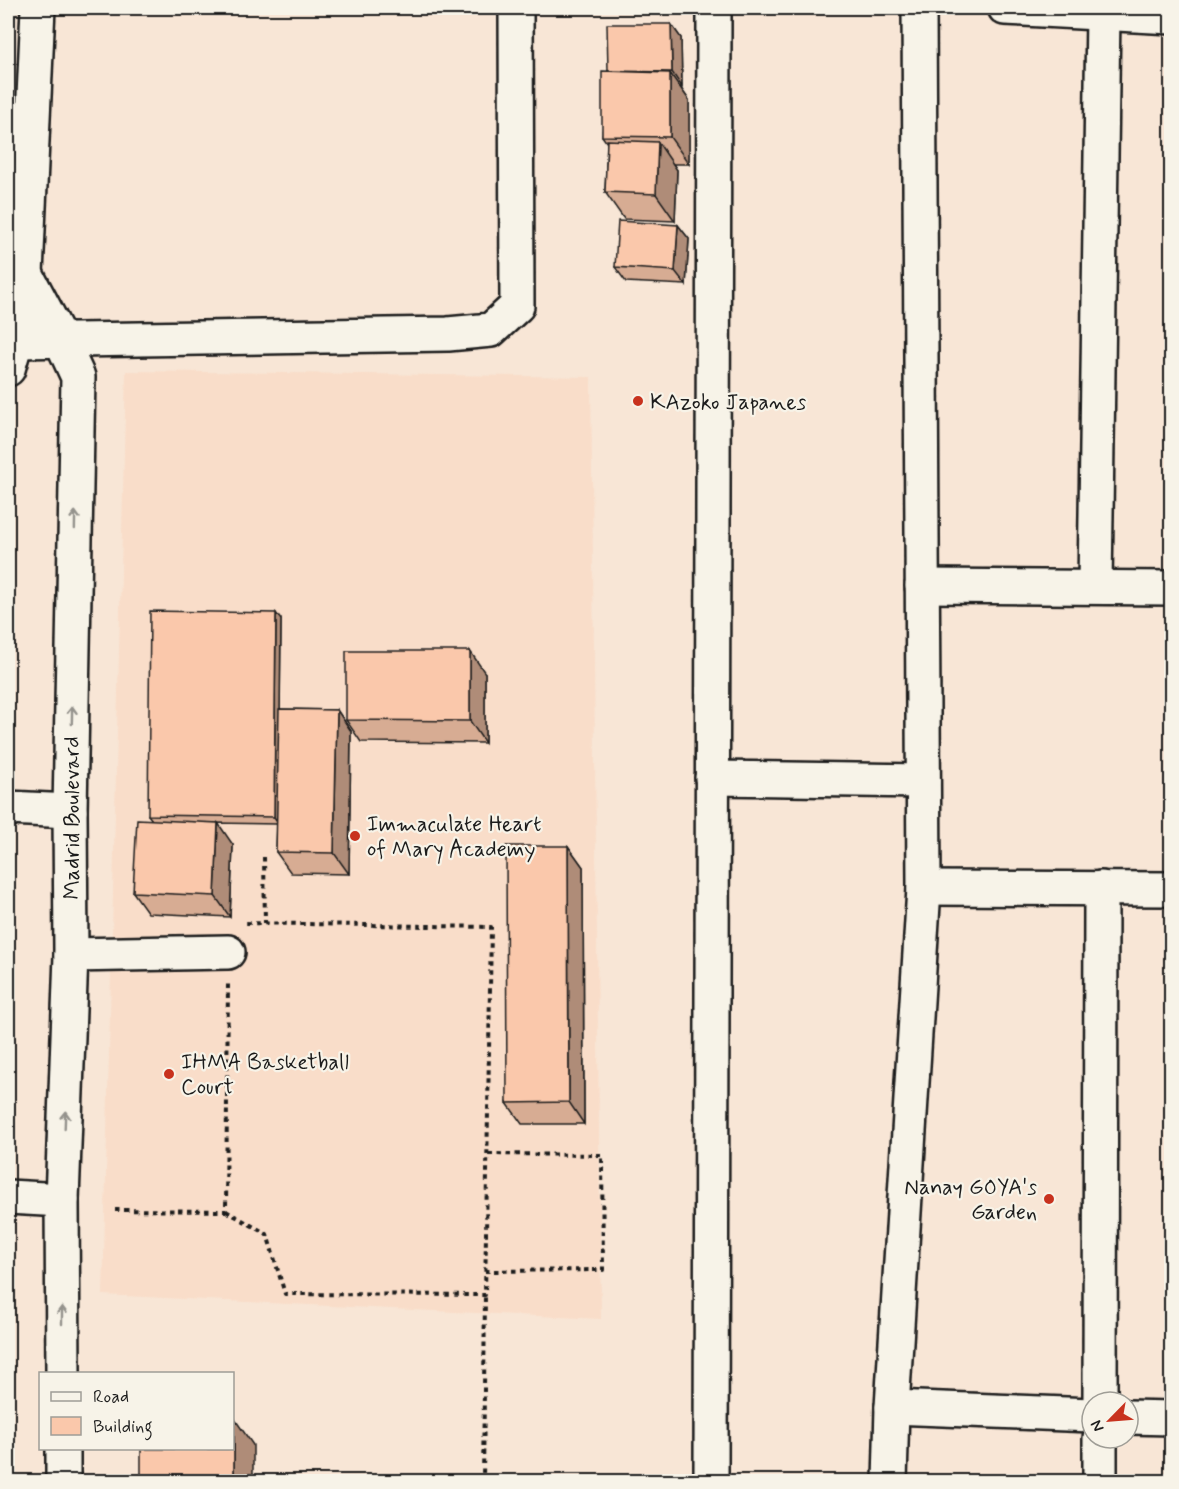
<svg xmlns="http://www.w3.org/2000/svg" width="1179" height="1489" font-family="Mynerve,sans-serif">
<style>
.built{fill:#f9ddc9}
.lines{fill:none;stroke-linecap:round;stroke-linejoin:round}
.minor-casing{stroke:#1c1c1c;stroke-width:38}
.path{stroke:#1c1c1c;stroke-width:4;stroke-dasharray:4.5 4.5;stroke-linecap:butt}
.minor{stroke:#f7f3e8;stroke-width:33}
.wall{fill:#d7ac93;stroke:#1c1c1c;stroke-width:1.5}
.shaded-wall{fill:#af8c78;stroke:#1c1c1c;stroke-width:1.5}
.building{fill:#fac8ab;stroke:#1c1c1c;stroke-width:1.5}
.oneway{stroke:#94928c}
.poi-dot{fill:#c8321e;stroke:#f7f3e8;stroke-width:2}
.labels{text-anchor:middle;stroke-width:4.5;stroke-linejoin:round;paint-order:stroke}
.poi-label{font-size:22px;fill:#1c1c1c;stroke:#f7f3e8;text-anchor:start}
.street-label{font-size:22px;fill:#1c1c1c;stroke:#f7f3e8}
</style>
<rect width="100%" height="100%" fill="#f8e6d6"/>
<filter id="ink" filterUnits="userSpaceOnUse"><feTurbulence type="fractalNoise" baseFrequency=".0167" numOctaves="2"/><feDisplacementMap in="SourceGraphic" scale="12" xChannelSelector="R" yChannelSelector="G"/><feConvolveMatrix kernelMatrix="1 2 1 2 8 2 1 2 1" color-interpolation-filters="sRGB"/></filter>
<g filter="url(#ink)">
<!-- built -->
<path class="built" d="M 126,371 L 591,377 L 601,1319 L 103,1295 Z"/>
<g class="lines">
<defs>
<g id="minor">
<path d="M 1005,8 L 1172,17"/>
<path d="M 26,274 L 61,340 L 78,377 L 70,811 L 71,955 L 62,1200 L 63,1374"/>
<path d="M 16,341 L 448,334 L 491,330 L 517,306 L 516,8"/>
<path d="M 8,369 L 16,341 L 26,274 L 38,8"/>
<path d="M 922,586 L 1172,588"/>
<path d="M 1095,586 L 1103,13"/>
<path d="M 712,778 L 923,781"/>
<path d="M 8,808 L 70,811"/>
<path d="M 924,888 L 1172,889"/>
<path d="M 71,955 L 228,952"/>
<path d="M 8,1197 L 62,1200"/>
<path d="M 1100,1402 L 1101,888"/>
<path d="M 892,1407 L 1092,1415"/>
<path d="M 1128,1417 L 1172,1418"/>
<path d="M 63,1448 L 63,1482"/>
<path d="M 711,1482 L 714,8"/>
<path d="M 890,1482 L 892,1407 L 924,888 L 919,8"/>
<path d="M 1100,1482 L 1100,1438"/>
</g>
</defs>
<!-- minor casing -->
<use href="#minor" class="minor-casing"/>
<!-- path -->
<g class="path">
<path d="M 264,857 L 265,923"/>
<path d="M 115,1210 L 226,1211 L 228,984"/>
<path d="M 226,1211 L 267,1234 L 285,1294 L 485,1295 L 491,927 L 243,923"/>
<path d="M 485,1271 L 603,1270 L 602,1155 L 487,1154"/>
<path d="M 483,1482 L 485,1295"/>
</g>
<!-- minor -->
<use href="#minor" class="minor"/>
</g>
<!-- wall -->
<g class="wall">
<path d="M 671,24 L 681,38 L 682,87 L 680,87 L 689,100 L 689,164 L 673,164 L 677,170 L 675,221 L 624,219 L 605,192 L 607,143 L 602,136 L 608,71 Z"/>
<path d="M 678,225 L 689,239 L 686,285 L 626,282 L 615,267 Z"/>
<path d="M 281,620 L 280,709 L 337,710 L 351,731 L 349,874 L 291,873 L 276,852 L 277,824 L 215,823 L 233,845 L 230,917 L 148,913 L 133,892 L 152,820 L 148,815 Z"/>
<path d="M 485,673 L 485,743 L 361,742 L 346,720 Z"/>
<path d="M 568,846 L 583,867 L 584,1124 L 522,1124 L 507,1103 Z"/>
</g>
<!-- shaded-wall -->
<g class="shaded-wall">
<path d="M 671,24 L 681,38 L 682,87 L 672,72 Z"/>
<path d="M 670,73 L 689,100 L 689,164 L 670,137 Z"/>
<path d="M 658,142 L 677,170 L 675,221 L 656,194 Z"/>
<path d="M 678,225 L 689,239 L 686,285 L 675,271 Z"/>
<path d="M 276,613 L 281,620 L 279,824 L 274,817 Z"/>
<path d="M 470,651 L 485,673 L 485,743 L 470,721 Z"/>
<path d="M 337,710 L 351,731 L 349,874 L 334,853 Z"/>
<path d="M 218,823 L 233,845 L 230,917 L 215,896 Z"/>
<path d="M 568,846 L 583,867 L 584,1124 L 569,1102 Z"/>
<path d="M 234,1418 L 253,1445 L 253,1482 L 234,1482 Z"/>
</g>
<!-- building -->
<g class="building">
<path d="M 607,24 L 671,24 L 672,72 L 608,71 Z"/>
<path d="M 602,71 L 670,73 L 670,137 L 602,136 Z"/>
<path d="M 607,140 L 658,142 L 656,194 L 605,192 Z"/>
<path d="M 618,221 L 678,225 L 675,271 L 615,267 Z"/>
<path d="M 150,611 L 276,613 L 274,817 L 148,815 Z"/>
<path d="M 346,651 L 470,651 L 470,721 L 346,720 Z"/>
<path d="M 279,709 L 337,710 L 334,853 L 276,852 Z"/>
<path d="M 137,819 L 218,823 L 215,896 L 133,892 Z"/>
<path d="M 506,846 L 568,846 L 569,1102 L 507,1103 Z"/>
<path d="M 232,1418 L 234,1418 L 234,1482 L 141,1482 L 141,1449 L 232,1449 Z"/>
</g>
<!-- one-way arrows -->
<defs><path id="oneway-shaft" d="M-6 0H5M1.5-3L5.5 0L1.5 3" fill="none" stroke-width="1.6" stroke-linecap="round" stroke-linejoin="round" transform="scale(1.5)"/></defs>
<g class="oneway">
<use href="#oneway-shaft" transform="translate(75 520) rotate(-89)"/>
<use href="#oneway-shaft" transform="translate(72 715) rotate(-89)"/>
<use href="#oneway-shaft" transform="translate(65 1120) rotate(-88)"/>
<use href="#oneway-shaft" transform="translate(62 1315) rotate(-90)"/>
</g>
</g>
<!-- markers -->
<g class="poi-dot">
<circle cx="638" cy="401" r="6"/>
<circle cx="355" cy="836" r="6"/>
<circle cx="169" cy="1074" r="6"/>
<circle cx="1049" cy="1199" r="6"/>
</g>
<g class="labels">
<!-- poi labels -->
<g class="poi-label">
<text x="650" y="409">KAzoko Japanes</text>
<text x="367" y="831">Immaculate Heart<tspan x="367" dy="25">of Mary Academy</tspan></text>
<text x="181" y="1069">IHMA Basketball<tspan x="181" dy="25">Court</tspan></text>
<text x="1037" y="1194" text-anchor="end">Nanay GOYA's<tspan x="1037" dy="25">Garden</tspan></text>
</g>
<!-- street labels -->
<g class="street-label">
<text transform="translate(71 818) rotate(-90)" y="8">Madrid Boulevard</text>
</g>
</g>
<!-- margin -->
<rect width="1179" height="1489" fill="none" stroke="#f7f3e8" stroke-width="30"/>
<rect x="15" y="15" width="1149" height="1459" fill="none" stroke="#1c1c1c" stroke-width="2" filter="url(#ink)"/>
<!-- legend -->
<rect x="39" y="1372" width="195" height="78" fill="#f7f3e8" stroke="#9f9d96" stroke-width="1.5"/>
<rect x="51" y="1392" width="30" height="9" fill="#f7f3e8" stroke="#9f9d96" stroke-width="1.5"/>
<text x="93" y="1402" font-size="18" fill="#1c1c1c">Road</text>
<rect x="51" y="1417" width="30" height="18" fill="#fac8ab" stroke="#9f9d96" stroke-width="1.5"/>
<text x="93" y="1432" font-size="18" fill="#1c1c1c">Building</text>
<!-- north arrow -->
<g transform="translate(1110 1420) rotate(245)"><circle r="28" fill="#f7f3e8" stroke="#9f9d96" stroke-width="1.5"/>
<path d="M0-4.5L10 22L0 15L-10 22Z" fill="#c8321e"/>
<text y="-9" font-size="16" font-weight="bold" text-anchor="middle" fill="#1c1c1c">N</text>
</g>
</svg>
